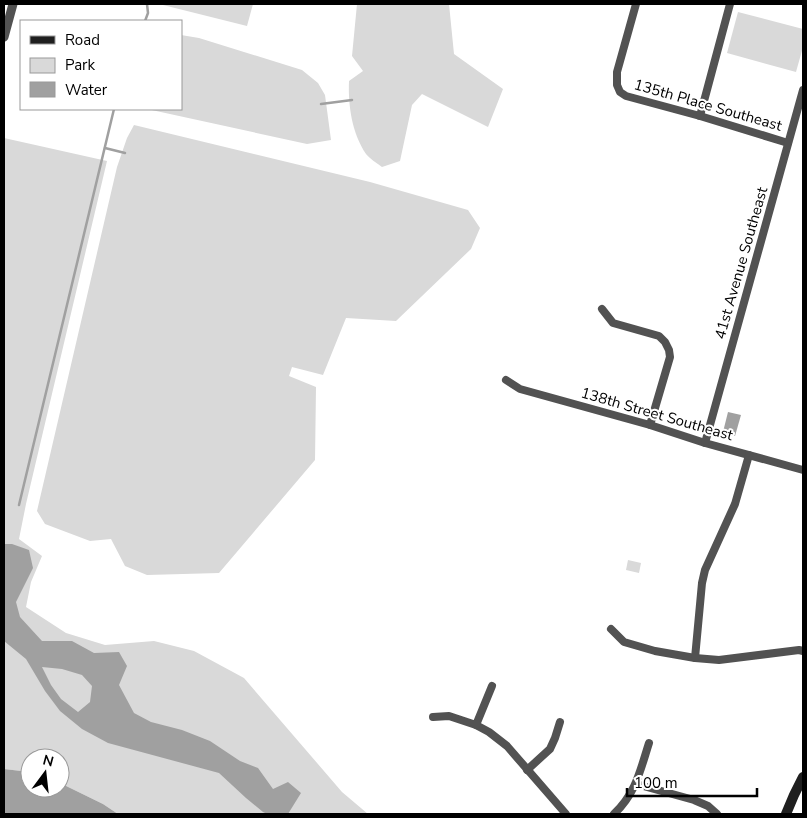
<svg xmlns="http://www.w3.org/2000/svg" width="807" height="818" font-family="'Nunito Sans',sans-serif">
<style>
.green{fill:#d9d9d9}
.water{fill:#a0a0a0;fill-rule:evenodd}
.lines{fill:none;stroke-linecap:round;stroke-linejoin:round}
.stream{stroke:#a0a0a0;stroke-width:2.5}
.minor{stroke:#525252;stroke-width:8}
.tertiary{stroke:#525252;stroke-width:9}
.secondary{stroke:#1f1f1f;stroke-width:10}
.labels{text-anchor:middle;stroke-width:4;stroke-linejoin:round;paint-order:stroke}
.street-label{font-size:15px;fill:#000;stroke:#fff}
</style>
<rect width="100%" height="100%" fill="#fff"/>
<!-- green -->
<g class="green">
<path d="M 159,4 L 253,4 L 247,26 Z"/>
<path d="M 357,4 L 449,4 L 454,54 L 503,89 L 488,127 L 422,94 L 412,105 L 400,161 L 382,167 C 377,163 370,159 366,154 C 352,133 348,106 349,81 L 363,71 L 352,56 Z"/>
<path d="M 738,12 L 803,29 L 803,47 L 796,72 L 727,53 Z"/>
<path d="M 181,35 L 199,38 L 302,70 L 318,83 L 325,95 L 331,140 L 307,144 L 147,109 L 181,109 Z"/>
<path d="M 134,125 L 370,182 L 468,210 L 480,228 L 471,249 L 396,321 L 346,318 L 323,375 L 292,367 L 289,376 L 316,387 L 315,460 L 219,573 L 147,575 L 125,566 L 111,539 L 90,541 L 45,524 L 37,511 L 117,167 L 127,138 Z"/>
<path d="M 4,138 L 107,161 L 26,504 L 19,539 L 42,556 L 31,582 L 26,607 L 66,633 L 105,645 L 154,641 L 194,651 L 244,678 L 342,792 L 368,814 L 118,814 L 103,804 L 60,783 L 60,758 L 30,758 L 30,772 L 4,769 Z"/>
<path d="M 628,560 L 641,563 L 639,573 L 626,570 Z"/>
</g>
<!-- water -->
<g class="water">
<path d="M 728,412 L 741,415 L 735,436 L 723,432 Z"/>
<path d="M 4,544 L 12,544 L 29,550 L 33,568 L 16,602 L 20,617 L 42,641 L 72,641 L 94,653 L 119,652 L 127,666 L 119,685 L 134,713 L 151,722 L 182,730 L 210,741 L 240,761 L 258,768 L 273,789 L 288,782 L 301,793 L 288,814 L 267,814 L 263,812 L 246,798 L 219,773 L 108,743 L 82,729 L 60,711 L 45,691 L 26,659 L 4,641 ZM 42,667 L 62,669 L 82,675 L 92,686 L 90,702 L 78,712 L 61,699 L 51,685 Z"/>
<path d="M 4,769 L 30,772 L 30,788 L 60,788 L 60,783 L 103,804 L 118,814 L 4,814 Z"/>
</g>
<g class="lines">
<!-- stream -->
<g class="stream">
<path d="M 145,21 L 148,13 L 147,4"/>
<path d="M 321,104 L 352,100"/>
<path d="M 105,148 L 125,153"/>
<path d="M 19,505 L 114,109"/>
</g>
<!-- minor -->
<g class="minor">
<path d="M 636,4 L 617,72 L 617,85 L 620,92 L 626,96 L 700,116 L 788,143"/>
<path d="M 700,116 L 730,4"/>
<path d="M 602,309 L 613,323 L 659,336 L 665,342 L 669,350 L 670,357 L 650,425"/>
<path d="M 506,380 L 520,389 L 650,425 L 705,443 L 803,470"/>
<path d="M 705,443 L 803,90"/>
<path d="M 611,629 L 624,642 L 655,651 L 695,658 L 719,660 L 799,650 L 803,651"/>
<path d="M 695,658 L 702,583 L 705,570 L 735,504 L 749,455"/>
<path d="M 433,717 L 449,716 L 476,725 L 489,732 L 507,746 L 566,814"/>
<path d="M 476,725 L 492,686"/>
<path d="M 527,770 L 550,749 L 555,738 L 560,722"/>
<path d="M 636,784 L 694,800 L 708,806 L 717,814"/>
<path d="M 614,814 C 636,793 640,771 649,743"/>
</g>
<!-- tertiary -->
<path class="tertiary" d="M 4,37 L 13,4"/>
<!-- secondary -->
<path class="secondary" d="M 786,814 L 794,795 L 803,777"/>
</g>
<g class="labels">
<!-- street labels -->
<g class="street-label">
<text transform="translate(708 105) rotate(16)" y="5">135th Place Southeast</text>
<text transform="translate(741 263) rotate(-74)" y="5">41st Avenue Southeast</text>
<text transform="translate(657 414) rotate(16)" y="5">138th Street Southeast</text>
</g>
</g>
<!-- border -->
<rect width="807" height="818" fill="none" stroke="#000000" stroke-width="10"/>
<!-- legend -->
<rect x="20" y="20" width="162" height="90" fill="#ffffff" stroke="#999999"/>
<rect x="30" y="36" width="25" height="8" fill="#1f1f1f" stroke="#999999"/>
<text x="65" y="45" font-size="15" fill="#000000">Road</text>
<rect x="30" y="58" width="25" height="15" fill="#d9d9d9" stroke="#999999"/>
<text x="65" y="70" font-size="15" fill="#000000">Park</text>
<rect x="30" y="82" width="25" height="15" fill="#a0a0a0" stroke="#999999"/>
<text x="65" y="95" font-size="15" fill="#000000">Water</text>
<!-- north arrow -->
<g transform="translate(45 773) rotate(15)"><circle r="24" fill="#ffffff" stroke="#999999"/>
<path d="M0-4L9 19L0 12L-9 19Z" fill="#000000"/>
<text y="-8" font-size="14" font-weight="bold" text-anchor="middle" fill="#000000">N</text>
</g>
<!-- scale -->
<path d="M627 788v8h130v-8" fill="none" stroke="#000000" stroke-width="2.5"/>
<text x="634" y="788" font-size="15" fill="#000000" stroke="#ffffff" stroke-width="4" paint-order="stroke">100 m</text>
</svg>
